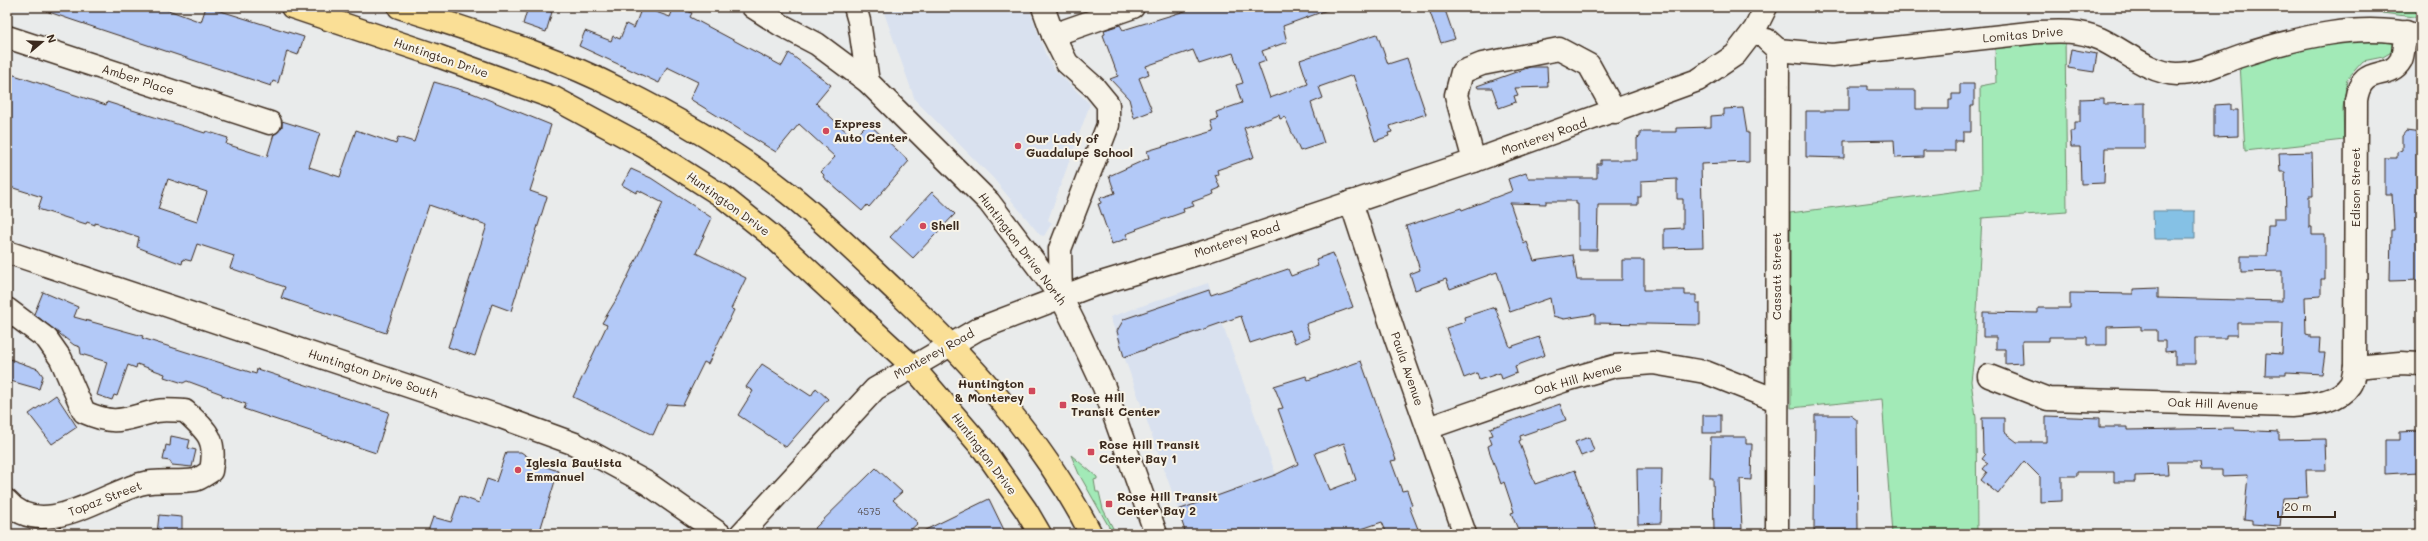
<svg xmlns="http://www.w3.org/2000/svg" width="2428" height="541" font-family="Mali,sans-serif">
<style>
.built{fill:#d9e1ef}
.green{fill:#a2eab7;stroke:#6e8a6a}
.water{fill:#85c1e5;stroke:#678595}
.building{fill:#b3c9f7;stroke:#3b2a1e;fill-rule:evenodd}
.lines{fill:none;stroke-linecap:round;stroke-linejoin:round}
.minor-casing{stroke:#3b2a1e;stroke-width:25}
.major-casing{stroke:#3b2a1e;stroke-width:25}
.minor{stroke:#f7f3e8;stroke-width:22}
.major{stroke:#fadf96;stroke-width:22}
.poi-dot{fill:#d1495b;stroke:#f7f3e8;stroke-width:1.5}
.labels{text-anchor:middle;stroke-width:4;stroke-linejoin:round;paint-order:stroke}
.number-label{font-size:10px;fill:#595254}
.street-label{font-size:12px;fill:#3b2a1e;stroke:#f7f3e8}
.poi-label{font-size:12px;font-weight:bold;fill:#3b2a1e;stroke:#f7f3e8;text-anchor:start}
</style>
<rect width="100%" height="100%" fill="#e9ebeb"/>
<filter id="ink" filterUnits="userSpaceOnUse"><feTurbulence type="fractalNoise" baseFrequency=".025" numOctaves="2"/><feDisplacementMap in="SourceGraphic" scale="8" xChannelSelector="R" yChannelSelector="G"/><feConvolveMatrix kernelMatrix="1 2 1 2 8 2 1 2 1" color-interpolation-filters="sRGB"/></filter>
<g filter="url(#ink)">
<!-- built -->
<g class="built">
<path d="M 882,7 L 1029,7 L 1045,53 L 1054,69 L 1090,104 L 1048,220 L 1052,223 L 1044,236 L 1040,235 L 993,178 L 915,100 Z"/>
<path d="M 1208,283 L 1297,534 L 1187,534 L 1110,317 Z"/>
</g>
<!-- green -->
<g class="green">
<path d="M 2382,7 L 2421,7 L 2421,18 L 2382,13 Z"/>
<path d="M 2065,34 L 2067,212 L 1982,218 L 1975,348 L 1971,381 L 1976,418 L 1977,534 L 1892,534 L 1882,399 L 1791,408 L 1790,213 L 1981,188 L 1980,86 L 1996,83 L 1995,45 Z"/>
<path d="M 2339,37 L 2392,40 L 2393,51 L 2383,57 L 2363,61 L 2347,79 L 2343,108 L 2344,140 L 2245,151 L 2240,63 Z"/>
<path d="M 1071,455 L 1097,477 L 1097,479 L 1094,480 L 1096,492 L 1099,492 L 1103,509 L 1116,534 L 1113,534 L 1079,474 Z"/>
</g>
<!-- water -->
<path class="water" d="M 2153,211 L 2195,211 L 2195,239 L 2154,239 Z"/>
<!-- building -->
<g class="building">
<path d="M 47,7 L 127,7 L 139,11 L 140,7 L 160,7 L 201,22 L 206,7 L 208,7 L 304,37 L 298,55 L 287,51 L 278,83 L 273,81 L 271,86 L 72,20 L 46,11 Z"/>
<path d="M 528,7 L 545,7 L 544,10 L 552,12 L 546,32 L 523,24 Z"/>
<path d="M 642,7 L 670,17 L 674,7 L 678,7 L 692,13 L 690,17 L 782,66 L 789,53 L 831,85 L 816,103 L 853,138 L 868,123 L 909,161 L 869,207 L 867,205 L 862,211 L 823,177 L 824,175 L 821,172 L 835,157 L 799,124 L 776,152 L 690,99 L 698,82 L 667,67 L 659,83 L 579,46 L 585,31 L 611,41 L 613,36 L 620,39 L 626,24 L 634,28 Z"/>
<path d="M 1198,7 L 1330,7 L 1330,9 L 1283,26 L 1287,42 L 1262,51 L 1266,61 L 1258,64 L 1270,98 L 1308,84 L 1300,60 L 1377,34 L 1388,64 L 1407,58 L 1426,114 L 1390,126 L 1392,132 L 1388,133 L 1389,136 L 1375,141 L 1353,75 L 1319,87 L 1323,98 L 1311,103 L 1324,143 L 1300,151 L 1285,117 L 1280,119 L 1279,115 L 1244,128 L 1254,157 L 1217,170 L 1218,174 L 1215,175 L 1220,188 L 1213,191 L 1214,194 L 1192,202 L 1194,206 L 1183,209 L 1184,212 L 1136,229 L 1137,230 L 1126,234 L 1128,238 L 1112,244 L 1098,204 L 1101,203 L 1100,198 L 1115,193 L 1109,176 L 1149,158 L 1147,151 L 1214,131 L 1211,121 L 1218,119 L 1216,112 L 1242,103 L 1236,85 L 1243,83 L 1233,53 L 1199,64 L 1193,50 L 1146,66 L 1149,74 L 1139,78 L 1152,111 L 1134,118 L 1129,99 L 1110,79 L 1118,76 L 1103,35 L 1105,34 L 1104,30 L 1120,25 L 1123,30 Z"/>
<path d="M 1428,7 L 1444,7 L 1455,39 L 1441,43 Z"/>
<path d="M 2071,49 L 2097,54 L 2094,72 L 2068,68 Z"/>
<path d="M 1530,67 L 1547,67 L 1548,87 L 1515,88 L 1518,95 L 1514,96 L 1516,102 L 1499,108 L 1492,88 L 1478,88 L 1477,86 Z"/>
<path d="M 11,74 L 106,105 L 107,102 L 205,133 L 206,131 L 228,138 L 226,144 L 267,157 L 274,134 L 282,127 L 282,121 L 320,133 L 309,167 L 340,177 L 356,130 L 396,144 L 398,137 L 414,142 L 434,82 L 472,93 L 551,125 L 530,191 L 547,197 L 511,311 L 492,304 L 475,356 L 448,347 L 487,225 L 429,205 L 386,333 L 281,298 L 285,287 L 230,268 L 234,256 L 197,244 L 191,261 L 183,259 L 182,264 L 137,247 L 139,237 L 95,223 L 95,225 L 87,222 L 86,224 L 38,209 L 42,197 L 7,186 L 7,85 ZM 168,179 L 207,192 L 197,222 L 158,209 Z"/>
<path d="M 1960,84 L 1974,84 L 1974,106 L 1971,106 L 1971,132 L 1963,132 L 1963,141 L 1955,141 L 1955,151 L 1923,151 L 1923,157 L 1895,158 L 1894,140 L 1844,141 L 1844,158 L 1806,157 L 1806,111 L 1849,111 L 1849,86 L 1868,86 L 1868,90 L 1916,90 L 1916,109 L 1949,109 L 1949,100 L 1952,100 L 1952,94 L 1960,94 Z"/>
<path d="M 2104,98 L 2104,104 L 2145,103 L 2145,148 L 2105,148 L 2104,183 L 2081,184 L 2080,147 L 2071,147 L 2070,131 L 2075,131 L 2075,122 L 2080,122 L 2080,99 Z"/>
<path d="M 2231,104 L 2231,110 L 2238,110 L 2238,136 L 2214,137 L 2214,105 Z"/>
<path d="M 1743,108 L 1747,133 L 1749,133 L 1749,162 L 1701,164 L 1703,247 L 1664,248 L 1664,229 L 1683,228 L 1683,199 L 1677,199 L 1677,179 L 1641,181 L 1641,197 L 1638,197 L 1638,205 L 1598,205 L 1597,250 L 1578,250 L 1578,204 L 1576,204 L 1576,201 L 1546,201 L 1546,204 L 1510,203 L 1524,244 L 1527,242 L 1534,261 L 1573,255 L 1577,280 L 1622,280 L 1622,260 L 1644,260 L 1644,290 L 1685,290 L 1685,295 L 1696,295 L 1696,303 L 1700,303 L 1700,325 L 1595,323 L 1595,314 L 1564,319 L 1553,316 L 1550,298 L 1510,312 L 1497,272 L 1450,289 L 1446,279 L 1415,290 L 1410,274 L 1420,270 L 1406,226 L 1461,208 L 1462,210 L 1512,191 L 1508,179 L 1526,173 L 1528,178 L 1597,178 L 1597,164 L 1601,164 L 1601,160 L 1637,160 L 1637,138 L 1640,137 L 1640,132 L 1676,132 L 1676,128 L 1711,127 L 1711,116 L 1724,115 L 1724,109 Z"/>
<path d="M 2406,131 L 2421,133 L 2421,280 L 2390,281 L 2391,230 L 2394,230 L 2392,194 L 2385,194 L 2385,158 L 2397,158 L 2397,152 L 2402,150 L 2402,136 Z"/>
<path d="M 2312,152 L 2313,196 L 2309,196 L 2309,227 L 2312,227 L 2312,235 L 2325,235 L 2325,279 L 2321,279 L 2321,296 L 2305,297 L 2306,334 L 2310,335 L 2310,338 L 2320,338 L 2319,353 L 2325,353 L 2322,374 L 2286,372 L 2286,375 L 2265,375 L 2266,353 L 2282,354 L 2283,323 L 2237,323 L 2237,335 L 2226,335 L 2226,338 L 2195,338 L 2195,364 L 2175,364 L 2175,351 L 2165,352 L 2165,341 L 2157,341 L 2157,330 L 2141,330 L 2141,326 L 2107,327 L 2107,345 L 2087,345 L 2087,337 L 2049,337 L 2049,341 L 2022,341 L 2023,363 L 2005,364 L 2005,349 L 1996,349 L 1996,337 L 1983,337 L 1983,312 L 2038,313 L 2038,308 L 2070,308 L 2070,293 L 2133,294 L 2133,289 L 2158,288 L 2158,298 L 2282,301 L 2282,271 L 2241,272 L 2241,256 L 2267,256 L 2268,225 L 2274,225 L 2274,218 L 2286,218 L 2285,172 L 2280,172 L 2279,153 Z"/>
<path d="M 631,169 L 651,178 L 712,218 L 696,253 L 746,278 L 731,309 L 734,310 L 708,364 L 704,362 L 683,405 L 667,404 L 653,435 L 573,397 L 607,325 L 602,323 L 619,295 L 663,203 L 638,190 L 636,193 L 622,185 Z"/>
<path d="M 932,192 L 955,214 L 913,258 L 890,237 Z"/>
<path d="M 1333,253 L 1353,307 L 1306,324 L 1310,337 L 1295,343 L 1290,330 L 1250,343 L 1241,316 L 1124,357 L 1117,331 L 1124,319 L 1209,290 L 1211,295 L 1288,269 L 1291,276 L 1318,266 L 1316,259 Z"/>
<path d="M 43,292 L 78,307 L 74,317 L 143,336 L 142,338 L 256,374 L 257,369 L 389,412 L 376,453 L 244,409 L 246,404 L 222,396 L 222,394 L 187,381 L 183,383 L 164,377 L 165,374 L 137,364 L 136,368 L 128,365 L 117,396 L 114,395 L 112,400 L 97,395 L 107,362 L 81,354 L 80,347 L 74,345 L 34,314 Z"/>
<path d="M 1495,307 L 1510,347 L 1539,337 L 1545,355 L 1515,366 L 1517,373 L 1502,379 L 1500,373 L 1479,380 L 1477,373 L 1464,378 L 1446,328 L 1465,322 L 1464,317 Z"/>
<path d="M 7,358 L 38,369 L 43,376 L 39,389 L 7,380 Z"/>
<path d="M 1361,361 L 1396,460 L 1391,461 L 1402,491 L 1407,490 L 1412,505 L 1409,506 L 1420,534 L 1387,534 L 1382,522 L 1347,534 L 1186,534 L 1178,510 L 1275,475 L 1298,464 L 1278,409 L 1283,408 L 1274,386 L 1306,376 L 1308,380 ZM 1344,443 L 1356,480 L 1330,490 L 1315,453 Z"/>
<path d="M 762,364 L 811,396 L 816,388 L 828,399 L 786,447 L 738,415 L 753,391 L 746,387 Z"/>
<path d="M 56,395 L 77,427 L 52,444 L 29,414 Z"/>
<path d="M 1560,404 L 1566,420 L 1520,436 L 1521,440 L 1519,441 L 1535,484 L 1575,470 L 1598,534 L 1520,534 L 1511,513 L 1514,512 L 1504,482 L 1501,484 L 1489,450 L 1488,446 L 1492,444 L 1489,436 L 1493,435 L 1490,428 Z"/>
<rect x="1703" y="415" width="18" height="18"/>
<path d="M 1815,415 L 1850,415 L 1857,420 L 1858,530 L 1814,530 Z"/>
<path d="M 2046,416 L 2100,418 L 2100,427 L 2128,427 L 2128,430 L 2234,428 L 2234,430 L 2279,432 L 2279,440 L 2325,439 L 2326,470 L 2306,470 L 2307,497 L 2283,498 L 2280,526 L 2252,524 L 2252,520 L 2244,519 L 2248,475 L 2222,476 L 2222,470 L 2201,470 L 2200,462 L 2167,462 L 2168,475 L 2135,476 L 2135,482 L 2114,482 L 2114,472 L 2077,472 L 2077,476 L 2062,476 L 2062,501 L 2040,502 L 2040,477 L 2024,461 L 1998,494 L 1981,480 L 1987,472 L 1983,469 L 1988,463 L 1982,459 L 1985,455 L 1983,453 L 1982,418 L 2004,418 L 2004,432 L 2017,442 L 2046,442 Z"/>
<path d="M 2421,431 L 2418,472 L 2385,474 L 2385,440 L 2400,440 L 2400,432 Z"/>
<path d="M 171,436 L 190,440 L 188,448 L 196,450 L 192,467 L 172,465 L 170,461 L 163,460 L 166,445 L 170,446 Z"/>
<path d="M 1589,437 L 1594,451 L 1581,456 L 1575,442 Z"/>
<path d="M 1711,437 L 1746,437 L 1746,444 L 1752,444 L 1751,480 L 1740,479 L 1742,530 L 1714,531 L 1713,478 L 1710,478 Z"/>
<path d="M 506,452 L 521,452 L 538,464 L 558,471 L 539,534 L 427,534 L 433,517 L 451,522 L 460,496 L 479,503 L 487,479 L 496,482 Z"/>
<path d="M 876,468 L 902,492 L 893,500 L 918,523 L 906,534 L 809,534 Z"/>
<path d="M 1637,469 L 1662,469 L 1661,523 L 1638,524 Z"/>
<path d="M 989,499 L 1006,534 L 917,534 Z"/>
<path d="M 159,515 L 182,517 L 182,534 L 157,534 Z"/>
</g>
<g class="lines">
<defs>
<g id="minor">
<path d="M 753,7 L 781,25 L 817,44 L 868,82 L 989,202 L 1061,297 L 1076,327 L 1104,387 L 1156,534"/>
<path d="M 855,7 L 859,21 L 868,82"/>
<path d="M 1043,7 L 1053,35 L 1067,63 L 1094,87 L 1108,104 L 1108,125 L 1060,249 L 1061,297"/>
<path d="M 1053,35 L 1133,7"/>
<path d="M 7,37 L 270,123"/>
<path d="M 1767,40 L 1778,50 L 1777,534"/>
<path d="M 1778,50 L 1832,55 L 2038,32 C 2059,31 2080,30 2100,39 C 2124,50 2149,73 2177,74 C 2200,74 2219,63 2240,56 C 2299,37 2360,21 2421,36"/>
<path d="M 1474,161 L 1456,95 L 1462,72 L 1482,64 L 1559,49 L 1589,65 L 1615,112"/>
<path d="M 1351,202 L 1395,336 L 1465,534"/>
<path d="M 7,252 L 501,417 L 575,444 L 647,483 L 720,534"/>
<path d="M 7,309 L 47,339 L 61,359 L 84,412 C 118,427 124,418 157,411 C 165,409 176,411 185,411 C 208,432 217,439 211,471 C 206,474 200,479 195,480 C 176,483 158,479 140,484 C 102,495 40,541 7,501"/>
<path d="M 2355,367 L 2356,100 C 2362,62 2388,83 2401,60 C 2404,53 2404,41 2406,32"/>
<path d="M 1989,376 L 2048,399 L 2292,406 C 2311,404 2338,403 2350,385 C 2353,381 2354,372 2355,367 L 2400,363 L 2421,364"/>
<path d="M 1428,428 L 1563,381 L 1615,366 L 1653,363 L 1705,372 L 1776,400"/>
<path d="M 741,534 L 875,389 L 978,329 L 1091,286 L 1207,251 L 1474,161 L 1698,80 L 1735,55 L 1755,29 L 1766,7"/>
</g>
<g id="major">
<path d="M 292,7 L 438,56 L 554,98 L 645,147 L 722,196 L 773,237 L 912,366 L 984,450 L 1026,510 L 1040,534"/>
<path d="M 399,7 C 474,32 551,54 621,90 C 679,119 738,153 789,194 C 828,225 863,260 898,293 C 973,364 1044,442 1091,534"/>
</g>
</defs>
<!-- minor casing -->
<use href="#minor" class="minor-casing"/>
<!-- major casing -->
<use href="#major" class="major-casing"/>
<!-- minor -->
<use href="#minor" class="minor"/>
<!-- major -->
<use href="#major" class="major"/>
</g>
</g>
<!-- markers -->
<g class="poi-dot">
<circle cx="826" cy="131" r="4"/>
<circle cx="1018" cy="146" r="4"/>
<circle cx="923" cy="226" r="4"/>
<rect x="1028" y="387" width="8" height="8" rx="2"/>
<rect x="1059" y="401" width="8" height="8" rx="2"/>
<rect x="1087" y="448" width="8" height="8" rx="2"/>
<circle cx="518" cy="470" r="4"/>
<rect x="1105" y="500" width="8" height="8" rx="2"/>
</g>
<g class="labels">
<!-- number labels -->
<g class="number-label">
<text x="869" y="515">4575</text>
</g>
<!-- street labels -->
<g class="street-label">
<text transform="translate(2023 35) rotate(-5)" y="4">Lomitas Drive</text>
<text transform="translate(441 58) rotate(19)" y="4">Huntington Drive</text>
<text transform="translate(138 80) rotate(18)" y="4">Amber Place</text>
<text transform="translate(1544 137) rotate(-19)" y="4">Monterey Road</text>
<text transform="translate(2356 187) rotate(-90)" y="4">Edison Street</text>
<text transform="translate(728 204) rotate(36)" y="4">Huntington Drive</text>
<text transform="translate(1237 240) rotate(-18)" y="4">Monterey Road</text>
<text transform="translate(1022 249) rotate(53)" y="4">Huntington Drive North</text>
<text transform="translate(1777 276) rotate(-90)" y="4">Cassatt Street</text>
<text transform="translate(934 354) rotate(-29)" y="4">Monterey Road</text>
<text transform="translate(1407 369) rotate(71)" y="4">Paula Avenue</text>
<text transform="translate(373 374) rotate(18)" y="4">Huntington Drive South</text>
<text transform="translate(1578 379) rotate(-16)" y="4">Oak Hill Avenue</text>
<text transform="translate(2213 404) rotate(2)" y="4">Oak Hill Avenue</text>
<text transform="translate(984 454) rotate(53)" y="4">Huntington Drive</text>
<text transform="translate(105 499) rotate(-21)" y="4">Topaz Street</text>
</g>
<!-- poi labels -->
<g class="poi-label">
<text x="834" y="128">Express<tspan x="834" dy="14">Auto Center</tspan></text>
<text x="1026" y="143">Our Lady of<tspan x="1026" dy="14">Guadalupe School</tspan></text>
<text x="931" y="230">Shell</text>
<text x="1024" y="388" text-anchor="end">Huntington<tspan x="1024" dy="14">&amp; Monterey</tspan></text>
<text x="1071" y="402">Rose Hill<tspan x="1071" dy="14">Transit Center</tspan></text>
<text x="1099" y="449">Rose Hill Transit<tspan x="1099" dy="14">Center Bay 1</tspan></text>
<text x="526" y="467">Iglesia Bautista<tspan x="526" dy="14">Emmanuel</tspan></text>
<text x="1117" y="501">Rose Hill Transit<tspan x="1117" dy="14">Center Bay 2</tspan></text>
</g>
</g>
<!-- margin -->
<rect width="2428" height="541" fill="none" stroke="#f7f3e8" stroke-width="24"/>
<rect x="12" y="12" width="2404" height="517" fill="none" stroke="#3b2a1e" stroke-width="1.5" filter="url(#ink)"/>
<!-- north arrow -->
<g transform="translate(42 42) rotate(71)" stroke="#f7f3e8" stroke-width="3" paint-order="stroke">
<path d="M0-3L7 15L0 10L-7 15Z" fill="#3b2a1e"/>
<text y="-6" font-size="11" font-weight="bold" text-anchor="middle" fill="#3b2a1e">N</text>
</g>
<!-- scale -->
<path d="M2278 511v6h57v-6" fill="none" stroke="#3b2a1e" stroke-width="2"/>
<text x="2284" y="511" font-size="12" fill="#3b2a1e" stroke="#f7f3e8" stroke-width="3" paint-order="stroke">20 m</text>
</svg>
